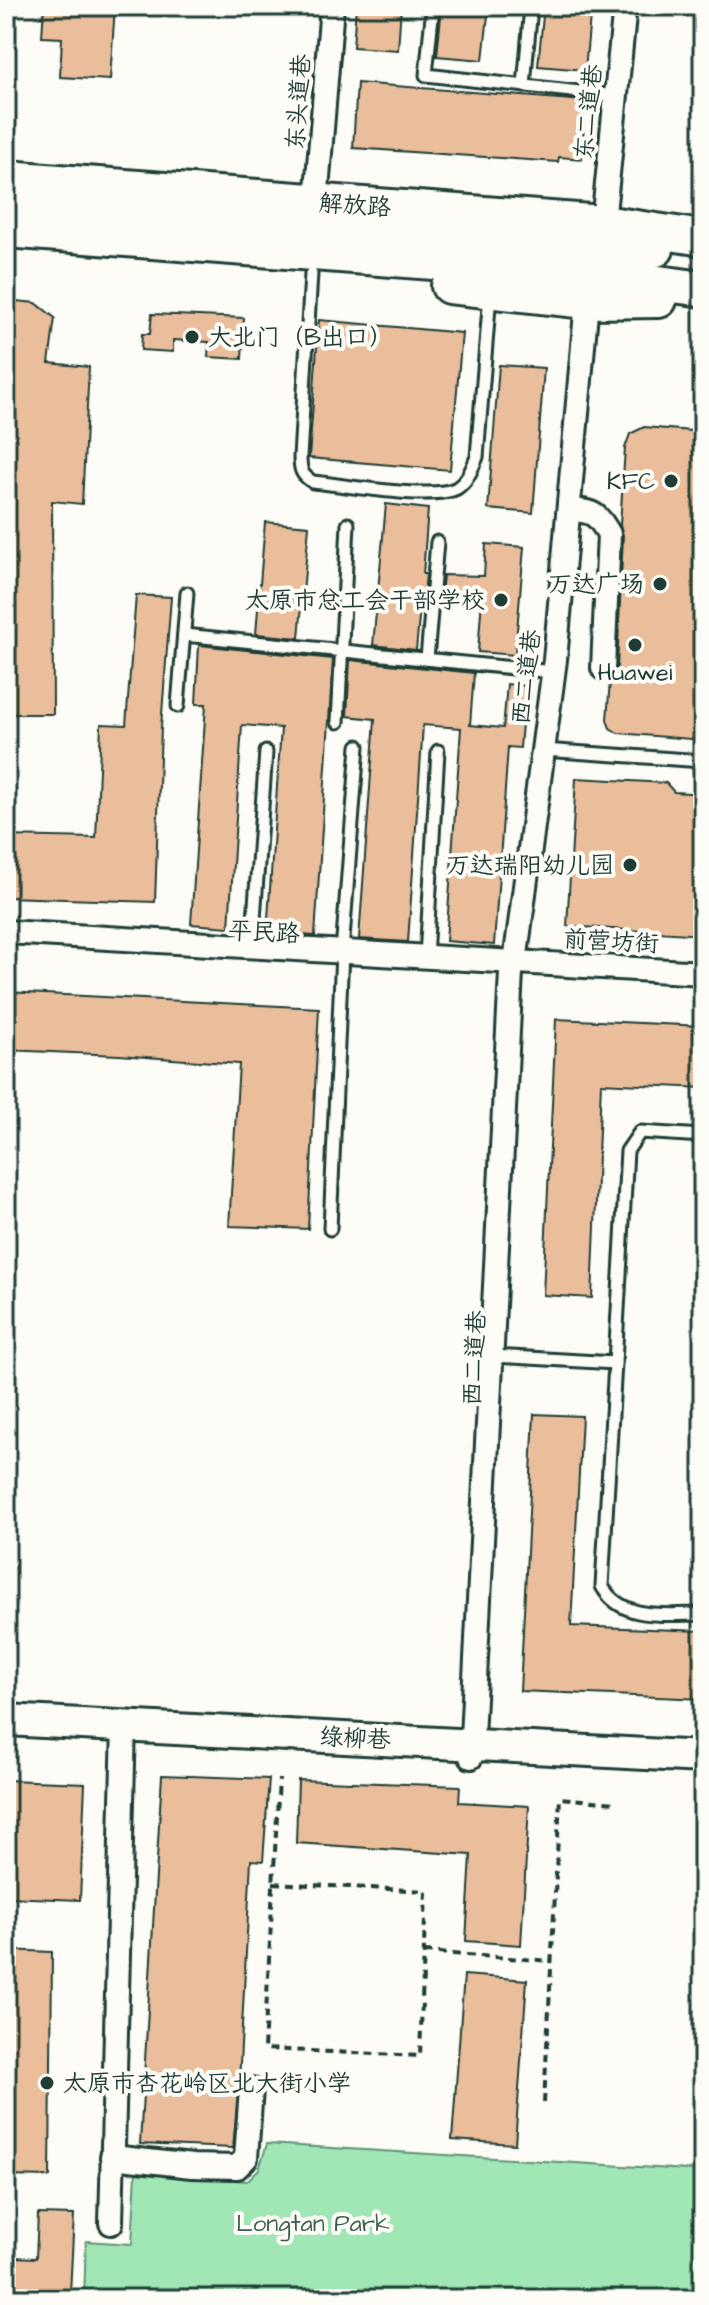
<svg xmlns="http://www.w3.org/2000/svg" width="709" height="2305" font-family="'Architects Daughter','LXGW WenKai TC',sans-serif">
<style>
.green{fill:#a0e7b5;stroke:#609274;stroke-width:2}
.building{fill:#ebbe9b;stroke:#1f3d34;stroke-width:2}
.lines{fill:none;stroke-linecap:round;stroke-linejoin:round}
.lane-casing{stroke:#1f3d34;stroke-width:17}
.street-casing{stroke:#1f3d34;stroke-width:28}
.secondary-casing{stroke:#1f3d34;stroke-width:36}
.primary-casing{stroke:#1f3d34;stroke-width:40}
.path{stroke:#1f3d34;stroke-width:4;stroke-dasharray:8 6;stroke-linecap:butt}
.lane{stroke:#fdfcf7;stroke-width:11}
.street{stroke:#fdfcf7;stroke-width:22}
.secondary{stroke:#fdfcf7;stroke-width:30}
.primary{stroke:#fdfcf7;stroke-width:34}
.poi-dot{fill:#1f3d34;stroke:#fdfcf7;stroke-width:3}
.labels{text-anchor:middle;stroke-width:8;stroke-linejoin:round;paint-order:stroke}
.street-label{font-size:24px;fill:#1f3d34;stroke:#fdfcf7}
.poi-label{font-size:24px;fill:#1f3d34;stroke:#fdfcf7;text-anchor:end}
.park-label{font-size:24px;fill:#395f4e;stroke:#fdfcf7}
</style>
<rect width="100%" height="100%" fill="#fdfcf7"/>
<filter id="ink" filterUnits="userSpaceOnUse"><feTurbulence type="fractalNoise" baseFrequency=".0125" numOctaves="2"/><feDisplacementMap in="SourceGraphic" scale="16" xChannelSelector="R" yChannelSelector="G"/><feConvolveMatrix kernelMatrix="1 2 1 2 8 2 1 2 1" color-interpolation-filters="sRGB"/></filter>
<g filter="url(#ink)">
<!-- green -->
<path class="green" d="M 267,2144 L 703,2171 L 703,2299 L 84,2299 L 86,2241 L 132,2244 L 136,2173 L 247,2181 L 259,2169 Z"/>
<!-- building -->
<g class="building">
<path d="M 44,6 L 115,6 L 110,80 L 60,77 L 62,38 L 42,37 Z"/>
<path d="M 356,6 L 401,6 L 398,50 L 353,47 Z"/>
<path d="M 442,6 L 489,6 L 483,60 L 437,56 Z"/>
<path d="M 544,6 L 591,6 L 585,70 L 538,66 Z"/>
<path d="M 357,83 L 585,101 L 582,159 L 559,157 L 558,162 L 353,148 Z"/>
<path d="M 6,300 L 36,303 L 55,318 L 49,363 L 89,367 L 82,504 L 52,501 L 53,714 L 6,714 Z"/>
<path d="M 152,314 L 244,318 L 242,359 L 208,357 L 209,342 L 173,340 L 173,352 L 141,350 L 142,334 L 150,334 Z"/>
<path d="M 319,320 L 462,333 L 450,470 L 309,458 Z"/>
<path d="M 499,365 L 544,368 L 533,513 L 488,509 Z"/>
<path d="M 644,427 L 703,432 L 703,740 L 618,733 L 610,728 L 607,720 L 610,680 L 617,669 L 623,535 L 620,525 L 625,448 L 630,434 Z"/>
<path d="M 386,504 L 428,509 L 423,574 L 426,574 L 424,596 L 421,596 L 416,650 L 373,645 Z"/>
<path d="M 265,522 L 309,526 L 299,638 L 256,634 Z"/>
<path d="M 486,544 L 524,547 L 515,655 L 478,652 L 482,598 L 441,597 L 443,575 L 484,576 Z"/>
<path d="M 136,595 L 171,597 L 161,727 L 155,902 L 6,897 L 6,836 L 96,838 L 101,724 L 126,725 Z"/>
<path d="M 199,645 L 333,659 L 315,936 L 267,933 L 281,728 L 242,725 L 229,927 L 191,924 L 206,704 L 196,704 Z"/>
<path d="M 350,660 L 474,673 L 470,725 L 503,728 L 507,684 L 525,686 L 520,748 L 508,747 L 494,945 L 446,941 L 461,728 L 423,725 L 408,942 L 359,939 L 375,719 L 347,716 Z"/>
<path d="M 576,778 L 666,783 L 674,792 L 703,794 L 703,935 L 567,926 Z"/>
<path d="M 6,992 L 319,1008 L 308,1229 L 229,1226 L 239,1064 L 119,1055 L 6,1050 Z"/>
<path d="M 556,1019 L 703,1026 L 703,1088 L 601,1083 L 592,1298 L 543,1295 Z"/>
<path d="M 534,1414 L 582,1416 L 571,1626 L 703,1631 L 703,1699 L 520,1691 Z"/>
<path d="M 162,1775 L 269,1779 L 263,1861 L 251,1860 L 239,2082 L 233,2148 L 140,2144 Z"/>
<path d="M 6,1780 L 85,1783 L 80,1900 L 6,1897 Z"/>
<path d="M 298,1780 L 460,1786 L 459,1802 L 529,1806 L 521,1945 L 466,1941 L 471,1855 L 296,1843 Z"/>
<path d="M 6,1950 L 52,1952 L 50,2177 L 6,2176 Z"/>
<path d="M 464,1975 L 527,1980 L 515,2144 L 452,2140 Z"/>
<path d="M 38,2214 L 74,2215 L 70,2294 L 12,2291 L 13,2257 L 36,2258 Z"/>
</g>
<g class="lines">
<defs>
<g id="lane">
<path d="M 433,6 L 426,75 L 616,96"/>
<path d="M 524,86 L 531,6"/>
<path d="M 311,274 L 300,457 C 300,470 302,476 313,482 C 344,485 434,501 457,488 C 468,481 472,468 477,457 L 490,294"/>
<path d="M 184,635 L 553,672"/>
<path d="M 427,659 L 437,542"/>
<path d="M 178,706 L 187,593"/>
<path d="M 338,722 L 348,524"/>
<path d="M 543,750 L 703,761"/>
<path d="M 252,947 L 266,752"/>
<path d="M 426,958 L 438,751"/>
<path d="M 330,1229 L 342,952 L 358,746"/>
<path d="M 493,1356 L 615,1363 L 602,1586 C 622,1622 667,1614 703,1614"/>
<path d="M 615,1363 L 627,1151 L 640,1132 L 703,1136"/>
</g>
<g id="street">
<path d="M 316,202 L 332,6"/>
<path d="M 603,223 L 625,6"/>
<path d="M 570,510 C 594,511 597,514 609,534 L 603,668"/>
<path d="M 6,932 L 703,973"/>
<path d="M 471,1757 L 511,972 L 515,962 L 555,660 L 587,301"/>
<path d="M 112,2157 L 192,2166 L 237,2167 L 246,2158 L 251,2089"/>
<path d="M 111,2223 L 124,1725"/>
</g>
<path id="secondary" d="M 6,1720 L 703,1757"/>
<g id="primary">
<path d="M 6,178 L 603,223 L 703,238"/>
<path d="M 6,204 L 594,248 L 656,249"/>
<path d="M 6,230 L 592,274 L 703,289"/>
<path d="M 449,286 L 587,301 L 659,300"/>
</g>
</defs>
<!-- lane casing -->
<use href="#lane" class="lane-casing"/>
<!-- street casing -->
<use href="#street" class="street-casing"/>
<!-- secondary casing -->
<use href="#secondary" class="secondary-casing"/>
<!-- primary casing -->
<use href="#primary" class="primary-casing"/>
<!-- path -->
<g class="path">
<path d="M 273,1883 L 426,1891 L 420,2056 L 264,2049 L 279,1779"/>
<path d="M 424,1952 L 552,1961"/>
<path d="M 544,2103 L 560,1798 L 616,1803"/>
</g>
<!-- lane -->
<use href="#lane" class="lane"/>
<!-- street -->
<use href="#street" class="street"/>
<!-- secondary -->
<use href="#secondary" class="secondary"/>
<!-- primary -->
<use href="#primary" class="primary"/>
</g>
</g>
<!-- markers -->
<g class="poi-dot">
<circle cx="192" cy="337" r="8"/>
<circle cx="671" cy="481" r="8"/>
<circle cx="660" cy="584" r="8"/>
<circle cx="501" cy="600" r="8"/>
<circle cx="635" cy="645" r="8"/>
<circle cx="630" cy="865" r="8"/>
<circle cx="47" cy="2083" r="8"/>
</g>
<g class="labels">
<!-- street labels -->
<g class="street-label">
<text transform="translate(298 102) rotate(-86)" y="8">东头道巷</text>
<text transform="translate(588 112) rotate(-84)" y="8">东二道巷</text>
<text transform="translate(355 205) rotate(4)" y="8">解放路</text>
<text transform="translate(526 677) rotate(-83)" y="8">西二道巷</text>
<text transform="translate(264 932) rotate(3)" y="8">平民路</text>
<text transform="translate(611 941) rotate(3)" y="8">前营坊街</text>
<text transform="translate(474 1358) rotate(-87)" y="8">西二道巷</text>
<text transform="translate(355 1738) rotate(3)" y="8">绿柳巷</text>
</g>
<!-- poi labels -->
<g class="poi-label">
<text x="208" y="345" text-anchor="start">大北门（B出口）</text>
<text x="655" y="489">KFC</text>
<text x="644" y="592">万达广场</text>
<text x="485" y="608">太原市总工会干部学校</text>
<text x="635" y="680" text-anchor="middle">Huawei</text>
<text x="614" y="873">万达瑞阳幼儿园</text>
<text x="63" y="2091" text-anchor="start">太原市杏花岭区北大街小学</text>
</g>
<!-- park labels -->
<g class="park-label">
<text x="313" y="2231">Longtan Park</text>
</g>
</g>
<!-- margin -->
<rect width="709" height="2305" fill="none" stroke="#fdfcf7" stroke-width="32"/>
<rect x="16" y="16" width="677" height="2273" fill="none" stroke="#1f3d34" stroke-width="3" filter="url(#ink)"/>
</svg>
